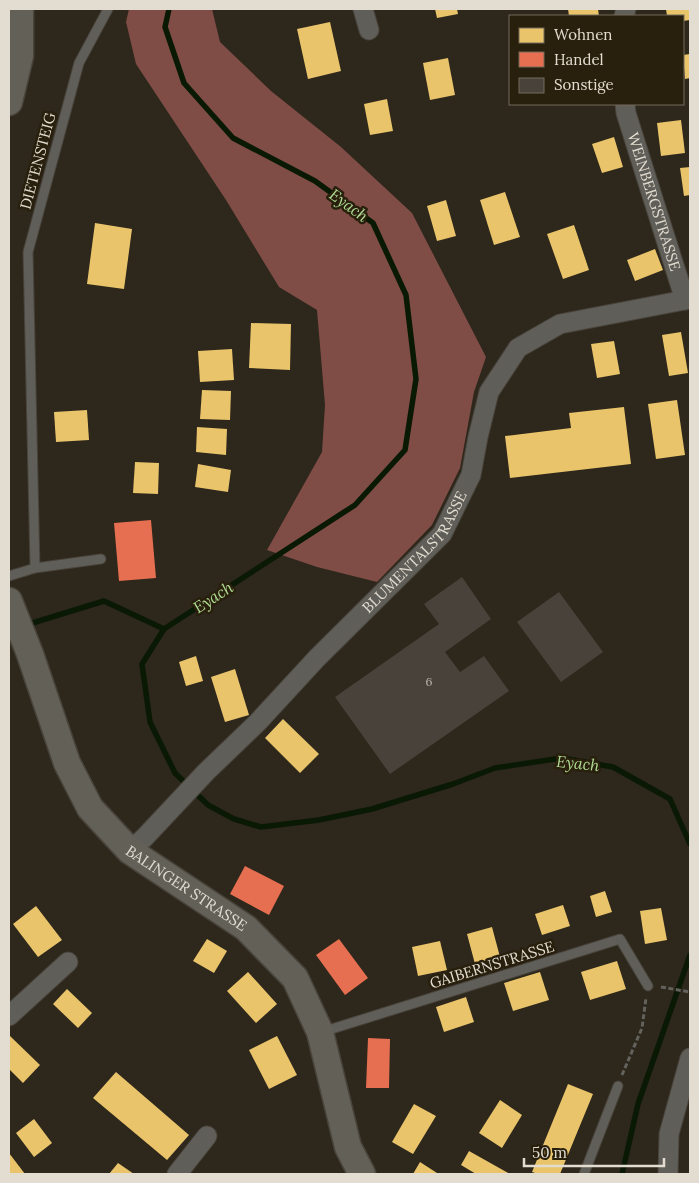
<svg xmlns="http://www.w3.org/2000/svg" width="699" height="1183" font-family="Lora,serif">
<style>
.forest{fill:#7f4d46}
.homes{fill:#e9c46a}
.shops{fill:#e76f51}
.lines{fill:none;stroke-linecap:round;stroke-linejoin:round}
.stream{stroke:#0a1903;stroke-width:5.5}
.building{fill:#48423b}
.lane-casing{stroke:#48433b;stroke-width:11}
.street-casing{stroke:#48433b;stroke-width:21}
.secondary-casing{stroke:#48433b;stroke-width:29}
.path{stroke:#63625d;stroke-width:3;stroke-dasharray:5 2.5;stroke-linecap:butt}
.lane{stroke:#5f5e58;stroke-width:9}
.street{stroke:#5f5e58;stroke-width:19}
.secondary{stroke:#636058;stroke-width:26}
.labels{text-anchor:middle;stroke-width:5;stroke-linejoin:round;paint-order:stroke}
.number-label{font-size:12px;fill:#bcb6ac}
.street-label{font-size:15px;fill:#e3ddd1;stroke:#291f0d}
.water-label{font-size:16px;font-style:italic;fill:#afdb93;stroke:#291f0d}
</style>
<rect width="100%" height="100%" fill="#2d271c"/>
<!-- forest -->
<path class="forest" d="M 129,9 L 212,9 L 220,42 L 271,91 L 341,147 L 412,213 L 486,357 L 474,392 L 460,468 L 432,525 L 377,582 L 317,567 L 267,550 L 322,452 L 325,405 L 317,310 L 279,287 L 226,200 L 136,64 L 126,22 Z"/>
<!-- homes -->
<g class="homes">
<path d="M 435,9 L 457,9 L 458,14 L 437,18 Z"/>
<path d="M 568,9 L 598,9 L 599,16 L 569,16 Z"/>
<path d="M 666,9 L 690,9 L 690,20 L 683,21 L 683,16 L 667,16 Z"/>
<path d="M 330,22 L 341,71 L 308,79 L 297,29 Z"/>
<path d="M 690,54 L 690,78 L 685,79 L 683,55 Z"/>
<path d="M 448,58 L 455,95 L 430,100 L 423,63 Z"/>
<path d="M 387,99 L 393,131 L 370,135 L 364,104 Z"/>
<path d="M 681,120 L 685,153 L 661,156 L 657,123 Z"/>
<path d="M 614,137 L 623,167 L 602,173 L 592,144 Z"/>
<path d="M 690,167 L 690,195 L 684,196 L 680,168 Z"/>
<path d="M 505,192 L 520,237 L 494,245 L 480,200 Z"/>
<path d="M 446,200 L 456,236 L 437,241 L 427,206 Z"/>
<path d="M 95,223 L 132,229 L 124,289 L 87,284 Z"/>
<path d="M 574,225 L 589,270 L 563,279 L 547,234 Z"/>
<path d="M 655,249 L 663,270 L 635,281 L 627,260 Z"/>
<path d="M 251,323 L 291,324 L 290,370 L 249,368 Z"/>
<path d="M 681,332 L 688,373 L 669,376 L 662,335 Z"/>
<path d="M 614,341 L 620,374 L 597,378 L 591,344 Z"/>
<path d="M 232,349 L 234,380 L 200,382 L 198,351 Z"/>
<path d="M 202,390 L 231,391 L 230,420 L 200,419 Z"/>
<path d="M 677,400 L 685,455 L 656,459 L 648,404 Z"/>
<path d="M 624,407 L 631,464 L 510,478 L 505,436 L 571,428 L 569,413 Z"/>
<path d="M 87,410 L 89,440 L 56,442 L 54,412 Z"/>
<path d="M 197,427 L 227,429 L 226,455 L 196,452 Z"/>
<path d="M 135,462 L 159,463 L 158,494 L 133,493 Z"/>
<path d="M 198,464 L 231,470 L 228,492 L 195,487 Z"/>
<path d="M 196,656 L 203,681 L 186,686 L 179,662 Z"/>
<path d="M 235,669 L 249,715 L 225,722 L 211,677 Z"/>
<path d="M 283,719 L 319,754 L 300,773 L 265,738 Z"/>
<path d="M 605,891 L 612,912 L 596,917 L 590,896 Z"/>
<path d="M 563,905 L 570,926 L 542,935 L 535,914 Z"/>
<path d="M 36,906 L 62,940 L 38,957 L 13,924 Z"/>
<path d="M 661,908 L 667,940 L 645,944 L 640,911 Z"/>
<path d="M 492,927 L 500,957 L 475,964 L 467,934 Z"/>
<path d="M 207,939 L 227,951 L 214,973 L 193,961 Z"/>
<path d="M 440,941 L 447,970 L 418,976 L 412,947 Z"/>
<path d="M 617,961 L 626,989 L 590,1000 L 581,972 Z"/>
<path d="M 248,972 L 277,1004 L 256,1023 L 227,991 Z"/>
<path d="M 540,972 L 549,1000 L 513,1011 L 504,983 Z"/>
<path d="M 67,989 L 92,1013 L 78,1028 L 53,1004 Z"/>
<path d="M 466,997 L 474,1022 L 444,1032 L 436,1007 Z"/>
<path d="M 10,1036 L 40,1065 L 23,1083 L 9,1069 L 9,1038 Z"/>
<path d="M 277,1036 L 297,1075 L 269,1089 L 249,1050 Z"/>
<path d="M 116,1072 L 189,1135 L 167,1160 L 93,1098 Z"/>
<path d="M 568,1084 L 593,1094 L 560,1174 L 538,1174 L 532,1172 Z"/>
<path d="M 500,1100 L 522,1115 L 502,1148 L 479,1133 Z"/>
<path d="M 414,1104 L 436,1116 L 413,1154 L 392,1142 Z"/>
<path d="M 34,1119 L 52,1143 L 34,1157 L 16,1133 Z"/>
<path d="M 469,1151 L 510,1174 L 476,1174 L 461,1165 Z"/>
<path d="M 9,1153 L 25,1174 L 9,1174 Z"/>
<path d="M 420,1162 L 437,1173 L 436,1174 L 413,1174 Z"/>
<path d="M 118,1163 L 134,1174 L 109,1174 Z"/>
</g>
<!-- shops -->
<g class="shops">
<path d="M 151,520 L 156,578 L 119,581 L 114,523 Z"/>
<path d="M 245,866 L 284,886 L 269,915 L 230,894 Z"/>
<path d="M 339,939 L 368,978 L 345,995 L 316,955 Z"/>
<path d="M 368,1038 L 390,1039 L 389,1088 L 366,1088 Z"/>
</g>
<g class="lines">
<!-- stream -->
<g class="stream">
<path d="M 169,9 L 165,27 L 184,83 L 233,138 L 315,181 L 373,223 L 406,295 L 416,379 L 405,450 L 355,505 L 164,629 L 142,664 L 150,722 L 175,773 L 208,805 L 234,819 L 261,827 L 319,820 L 372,809 L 453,784 L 495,768 L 562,758 L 613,767 L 670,799 L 690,844"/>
<path d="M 26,625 L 104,601 L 164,629"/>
<path d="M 622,1174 L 638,1104 L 690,955"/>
</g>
</g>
<!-- building -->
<g class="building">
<path d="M 462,577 L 491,619 L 445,652 L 460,672 L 484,656 L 509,691 L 390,774 L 335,697 L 439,624 L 424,604 Z"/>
<path d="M 559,592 L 603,652 L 561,682 L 517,622 Z"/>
</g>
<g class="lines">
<defs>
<g id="lane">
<path d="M 35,568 L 28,252 L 79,63 L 108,9"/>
<path d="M 9,576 L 35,568 L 101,559"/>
<path d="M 322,1032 L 620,939 L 648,986"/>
<path d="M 584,1174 L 618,1086"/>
</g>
<g id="street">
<path d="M 363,9 L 369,30"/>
<path d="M 624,16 L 626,9"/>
<path id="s1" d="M 625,104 L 626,113 L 685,300"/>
<path id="s2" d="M 130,851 L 145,837 L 206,772 L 258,722 L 317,658 L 442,534 L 471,475 L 478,437 L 489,392 L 518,348 L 560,324 L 690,299"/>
<path d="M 9,1016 L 68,962"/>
<path d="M 177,1174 L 207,1136"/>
<path d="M 668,1174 L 669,1134 L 690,1058"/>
</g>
<g id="secondary">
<path d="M 9,102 L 20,56 L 20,9"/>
<path id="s3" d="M 9,601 L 30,654 L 67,763 L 90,808 L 130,851 L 246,928 L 295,978 L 320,1032 L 348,1147 L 362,1174"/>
</g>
</defs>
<!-- lane casing -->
<use href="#lane" class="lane-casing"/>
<!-- street casing -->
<use href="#street" class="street-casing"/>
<!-- secondary casing -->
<use href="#secondary" class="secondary-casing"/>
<!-- path -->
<g class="path">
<path d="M 661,987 L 690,992"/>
<path d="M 622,1075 L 642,1028 L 646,998"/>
</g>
<!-- lane -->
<use href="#lane" class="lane"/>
<!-- street -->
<use href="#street" class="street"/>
<!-- secondary -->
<use href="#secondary" class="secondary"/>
</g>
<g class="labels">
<!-- number labels -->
<g class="number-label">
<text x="429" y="686">6</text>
</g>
<!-- street labels -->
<g class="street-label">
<text transform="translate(38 161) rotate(-75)" y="5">DIETENSTEIG</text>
<text dy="5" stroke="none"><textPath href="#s1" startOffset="102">WEINBERGSTRASSE</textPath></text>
<text dy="5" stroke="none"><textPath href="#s2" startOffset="414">BLUMENTALSTRASSE</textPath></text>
<text dy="5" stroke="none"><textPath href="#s3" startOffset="349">BALINGER STRASSE</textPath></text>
<text transform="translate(492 965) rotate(-17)" y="5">GAIBERNSTRASSE</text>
</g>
<!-- water labels -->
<g class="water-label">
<text transform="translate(349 205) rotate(36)" y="6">Eyach</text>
<text transform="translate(213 597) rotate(-33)" y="6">Eyach</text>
<text transform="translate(578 763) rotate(6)" y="6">Eyach</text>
</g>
</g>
<!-- border -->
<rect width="699" height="1183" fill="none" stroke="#e3ddd1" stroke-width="20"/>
<!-- legend -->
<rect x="509" y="15" width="175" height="90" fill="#291f0d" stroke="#736b5b"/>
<rect x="519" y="28" width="25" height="15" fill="#e9c46a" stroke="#736b5b"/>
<text x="554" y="40" font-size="15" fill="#e3ddd1">Wohnen</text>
<rect x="519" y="52" width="25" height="15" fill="#e76f51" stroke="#736b5b"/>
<text x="554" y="65" font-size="15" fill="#e3ddd1">Handel</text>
<rect x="519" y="78" width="25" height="15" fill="#48423b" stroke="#736b5b"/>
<text x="554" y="90" font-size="15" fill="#e3ddd1">Sonstige</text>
<!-- scale -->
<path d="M524 1158v8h140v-8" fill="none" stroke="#e3ddd1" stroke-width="2.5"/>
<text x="532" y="1158" font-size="15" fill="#e3ddd1" stroke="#291f0d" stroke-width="4" paint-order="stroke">50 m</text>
</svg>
